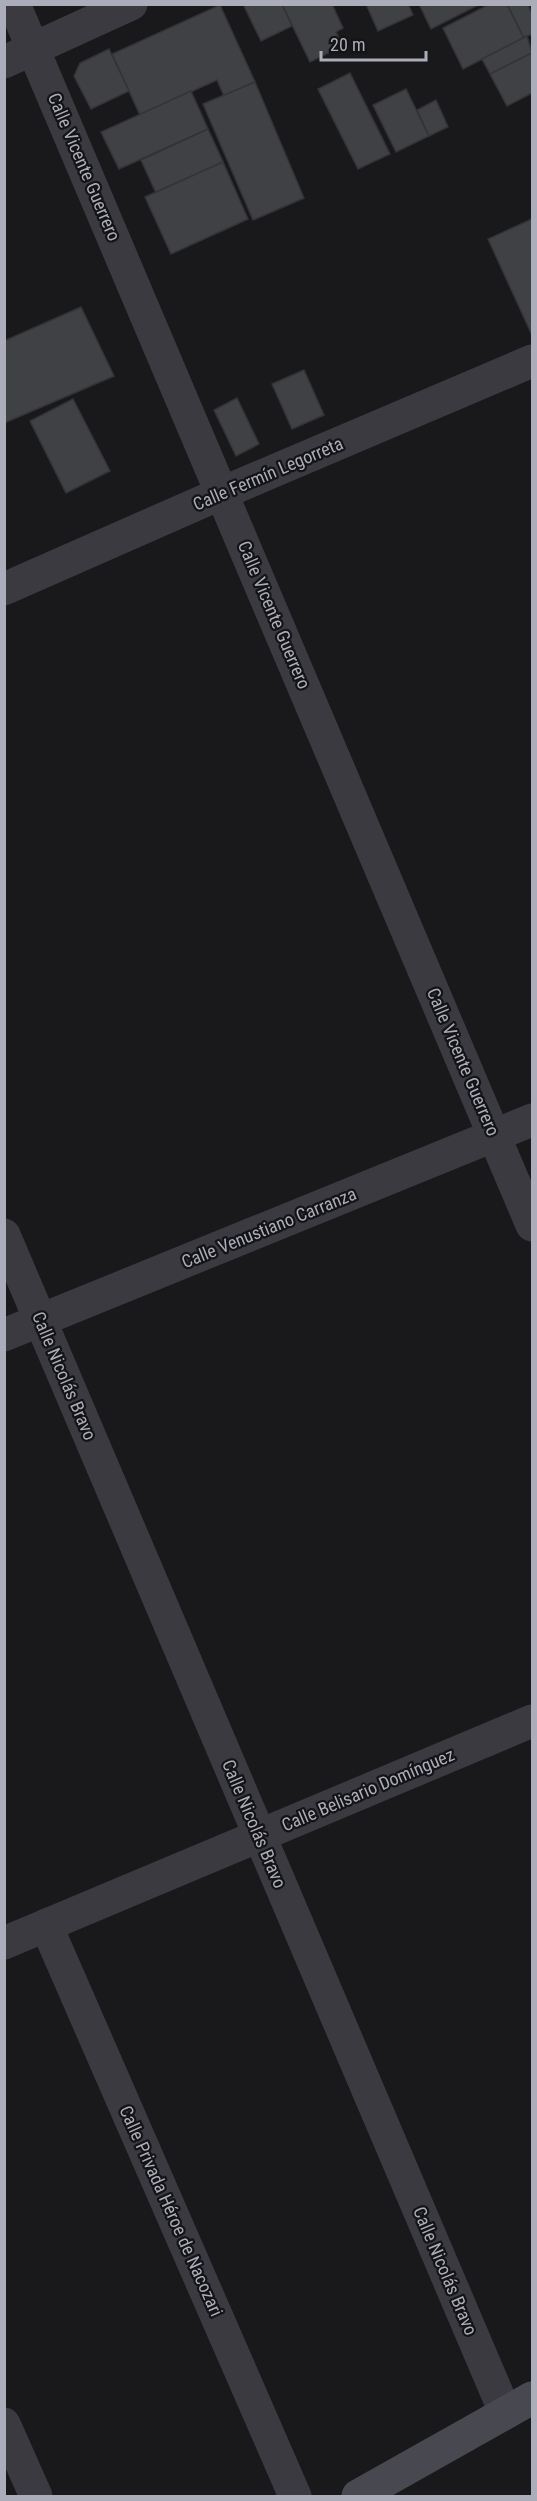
<svg xmlns="http://www.w3.org/2000/svg" width="537" height="2501" font-family="'Roboto Condensed',sans-serif">
<style>
.building{fill:#404145;stroke:#343337;stroke-width:1.5}
.lines{fill:none;stroke-linecap:round;stroke-linejoin:round}
.minor{stroke:#3a3a40;stroke-width:33}
.tertiary{stroke:#3a3a40;stroke-width:33}
.secondary{stroke:#484850;stroke-width:33}
.labels{text-anchor:middle;stroke-width:4.5;stroke-linejoin:round;paint-order:stroke}
.street-label{font-size:18px;fill:#abadbb;stroke:#141416}
</style>
<rect width="100%" height="100%" fill="#19191b"/>
<!-- building -->
<g class="building">
<path d="M 243,4 L 282,4 L 292,26 L 261,41 Z"/>
<path d="M 282,4 L 332,4 L 343,28 L 336,32 L 343,46 L 310,62 Z"/>
<path d="M 366,4 L 408,4 L 413,15 L 378,31 Z"/>
<path d="M 419,4 L 480,4 L 431,29 Z"/>
<path d="M 490,4 L 507,4 L 524,38 L 463,69 L 443,28 Z"/>
<path d="M 507,4 L 528,4 L 532,15 L 532,34 L 524,38 Z"/>
<path d="M 220,5 L 255,82 L 224,96 L 217,80 L 140,115 L 112,54 Z"/>
<path d="M 527,36 L 532,53 L 490,74 L 482,59 Z"/>
<path d="M 109,49 L 129,91 L 91,109 L 74,76 L 80,63 Z"/>
<path d="M 532,53 L 532,93 L 507,106 L 490,74 Z"/>
<path d="M 350,73 L 390,154 L 358,169 L 318,89 Z"/>
<path d="M 255,82 L 304,198 L 253,220 L 203,104 Z"/>
<path d="M 406,89 L 429,136 L 396,152 L 373,105 Z"/>
<path d="M 191,91 L 208,129 L 119,169 L 101,132 Z"/>
<path d="M 436,100 L 448,127 L 429,136 L 417,110 Z"/>
<path d="M 208,129 L 223,162 L 156,193 L 141,160 Z"/>
<path d="M 223,162 L 248,219 L 171,254 L 145,197 Z"/>
<path d="M 532,219 L 532,332 L 531,333 L 488,239 Z"/>
<path d="M 81,307 L 114,376 L 4,423 L 4,341 Z"/>
<path d="M 304,370 L 324,415 L 292,429 L 272,384 Z"/>
<path d="M 237,398 L 259,444 L 236,456 L 214,410 Z"/>
<path d="M 73,399 L 110,471 L 66,493 L 30,421 Z"/>
</g>
<g class="lines">
<!-- minor -->
<g class="minor">
<path d="M 14,4 L 532,1225"/>
<path d="M 4,62 L 131,4"/>
<path d="M 4,1235 L 505,2412"/>
<path d="M 46,1925 L 295,2496"/>
<path d="M 4,1943 L 532,1721"/>
<path d="M 4,2424 L 36,2496"/>
</g>
<!-- tertiary -->
<g class="tertiary">
<path d="M 4,589 L 222,493 L 532,361"/>
<path d="M 4,1335 L 532,1120"/>
</g>
<!-- secondary -->
<path class="secondary" d="M 358,2496 L 532,2398"/>
</g>
<g class="labels">
<!-- street labels -->
<g class="street-label">
<text transform="translate(84 167) rotate(67)" y="6">Calle Vicente Guerrero</text>
<text transform="translate(268 474) rotate(-23)" y="6">Calle Fermín Legorreta</text>
<text transform="translate(274 615) rotate(67)" y="6">Calle Vicente Guerrero</text>
<text transform="translate(463 1062) rotate(67)" y="6">Calle Vicente Guerrero</text>
<text transform="translate(269 1228) rotate(-22)" y="6">Calle Venustiano Carranza</text>
<text transform="translate(64 1376) rotate(67)" y="6">Calle Nicolás Bravo</text>
<text transform="translate(368 1790) rotate(-23)" y="6">Calle Belisario Domínguez</text>
<text transform="translate(254 1824) rotate(67)" y="6">Calle Nicolás Bravo</text>
<text transform="translate(171 2211) rotate(66)" y="6">Calle Privada Héroe de Nacozari</text>
<text transform="translate(445 2271) rotate(67)" y="6">Calle Nicolás Bravo</text>
</g>
</g>
<!-- border -->
<rect width="537" height="2501" fill="none" stroke="#abadbb" stroke-width="12"/>
<!-- scale -->
<path d="M321 51v9h105v-9" fill="none" stroke="#abadbb" stroke-width="3"/>
<text x="330" y="51" font-size="18" fill="#abadbb" stroke="#141416" stroke-width="4.5" paint-order="stroke">20 m</text>
</svg>
